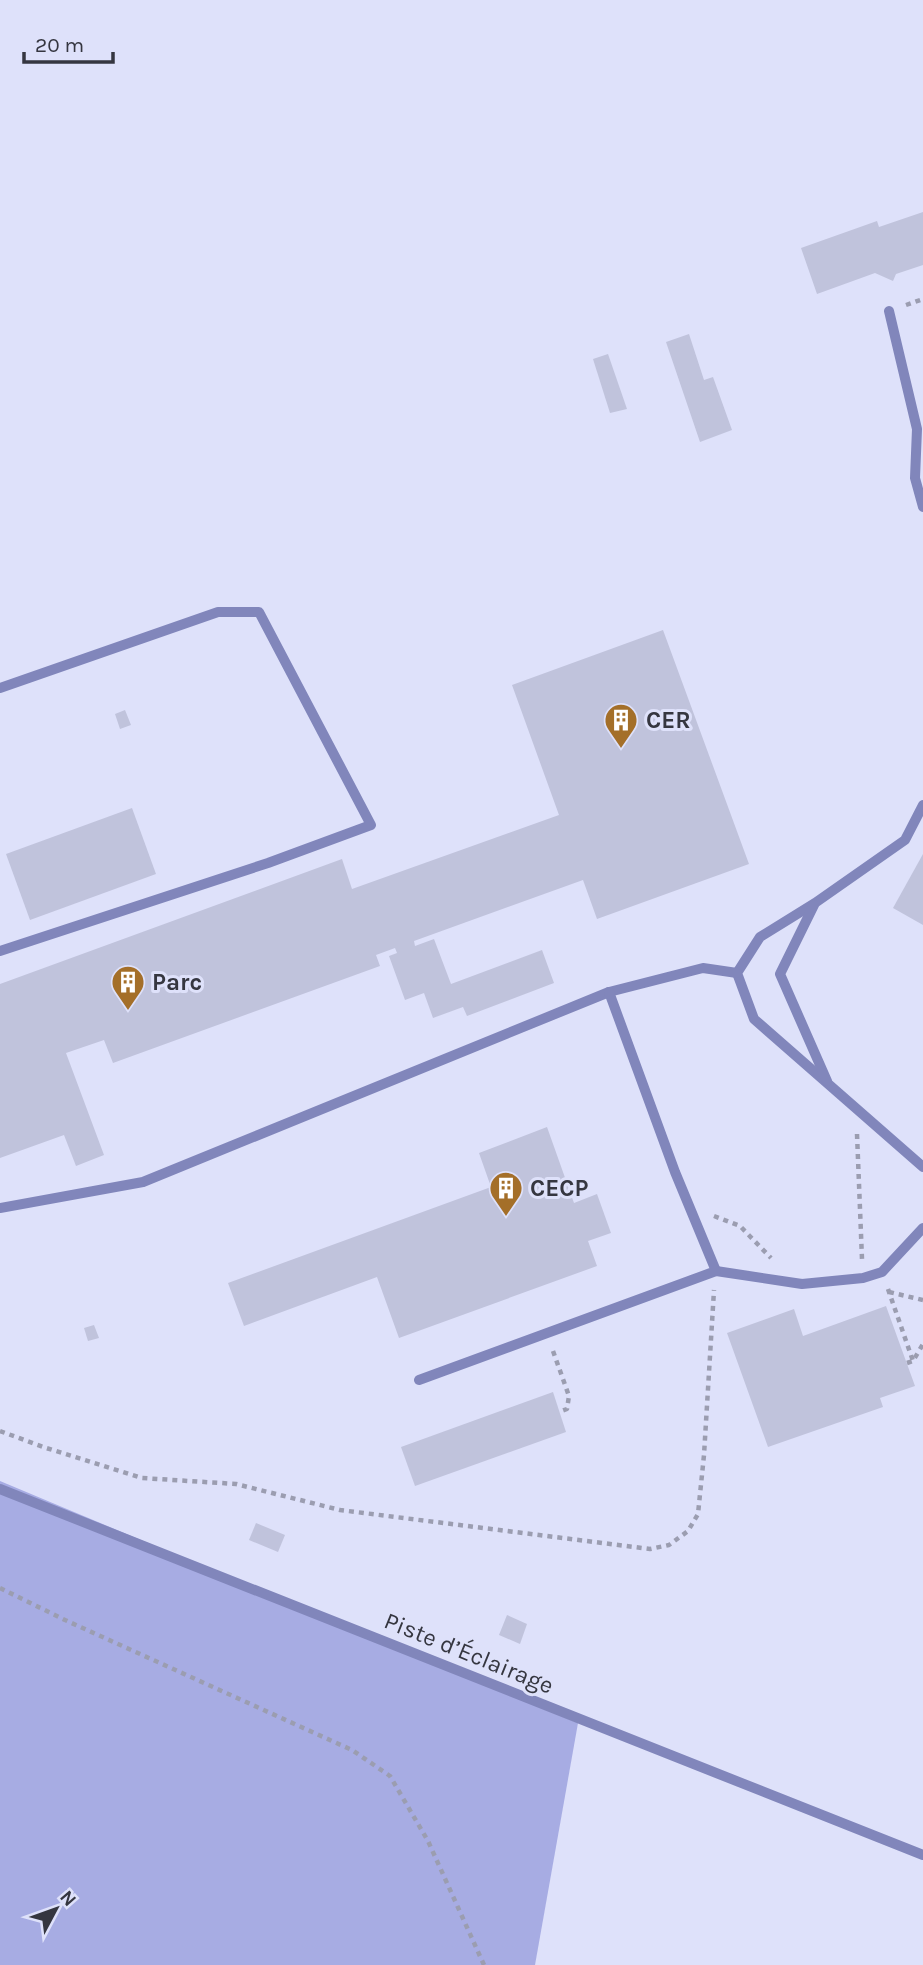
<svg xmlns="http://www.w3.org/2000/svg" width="923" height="1965" font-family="Karla,sans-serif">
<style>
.green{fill:#a7ace3}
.building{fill:#c0c3dc}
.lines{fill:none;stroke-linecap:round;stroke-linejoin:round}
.path{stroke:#9b9db0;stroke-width:4.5;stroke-dasharray:5 5;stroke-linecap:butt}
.lane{stroke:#8186bb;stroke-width:10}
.labels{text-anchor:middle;stroke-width:6;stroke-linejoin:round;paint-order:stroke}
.poi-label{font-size:24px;font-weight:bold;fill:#353640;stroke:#dee1fa;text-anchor:start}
.street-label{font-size:24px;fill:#353640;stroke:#dee1fa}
</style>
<rect width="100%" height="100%" fill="#dee1fa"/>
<!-- green -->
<path class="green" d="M 0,1481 L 578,1723 L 535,1965 L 0,1965 Z"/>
<!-- building -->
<g class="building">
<path d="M 923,212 L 923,265 L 896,274 L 893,281 L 875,273 L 817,294 L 801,248 L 877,221 L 879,227 Z"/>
<path d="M 689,334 L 704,380 L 713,377 L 732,430 L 700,442 L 666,342 Z"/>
<path d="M 608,354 L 627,409 L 610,413 L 593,359 Z"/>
<path d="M 663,630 L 749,864 L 597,919 L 583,880 L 414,941 L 415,946 L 434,939 L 451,984 L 542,950 L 554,983 L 467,1016 L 463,1007 L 433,1018 L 424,993 L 405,1000 L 389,956 L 397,953 L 395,948 L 376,955 L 380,966 L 113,1063 L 104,1040 L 66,1053 L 104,1155 L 76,1166 L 64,1135 L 0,1158 L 0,984 L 342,859 L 352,889 L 559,815 L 512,685 Z"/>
<path d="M 125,710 L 131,725 L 120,729 L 115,714 Z"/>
<path d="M 132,808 L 156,874 L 30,920 L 6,854 Z"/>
<path d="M 923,854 L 923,925 L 893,908 Z"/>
<path d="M 547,1127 L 574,1203 L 597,1194 L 611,1233 L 588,1241 L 597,1266 L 399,1338 L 377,1277 L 244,1326 L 228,1283 L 491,1187 L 479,1153 Z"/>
<path d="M 886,1306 L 915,1386 L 880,1398 L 883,1407 L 768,1447 L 727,1333 L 794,1309 L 803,1336 Z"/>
<path d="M 94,1325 L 99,1338 L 88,1341 L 84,1328 Z"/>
<path d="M 553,1392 L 566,1432 L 415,1486 L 401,1447 Z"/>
<path d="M 256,1523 L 285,1535 L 278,1552 L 249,1540 Z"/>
<path d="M 507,1615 L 527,1624 L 520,1644 L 499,1635 Z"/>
</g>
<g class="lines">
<!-- path -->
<g class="path">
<path d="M 906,305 L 923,299"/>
<path d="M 857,1134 L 862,1259"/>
<path d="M 714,1216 L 740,1226 L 771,1258"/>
<path d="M 888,1289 L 913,1361"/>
<path d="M 889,1292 L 923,1300"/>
<path d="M 553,1351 L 569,1396 L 567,1409 L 559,1412"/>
<path d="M 907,1363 L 913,1361 L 923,1344"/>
<path d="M 0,1431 L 43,1447 L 142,1478 L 236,1484 L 340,1510 L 650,1549 L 669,1545 L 688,1531 L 698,1514 L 704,1455 L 714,1290"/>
<path d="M 0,1588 L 65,1620 L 352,1750 L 390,1776 L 428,1841 L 484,1965"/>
</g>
<!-- lane -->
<g class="lane">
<path d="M 889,311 L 917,429 L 915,478 L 923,507"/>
<path d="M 0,688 L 218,612 L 259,612 L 371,825 L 268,863 L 0,951"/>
<path d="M 923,805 L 905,840 L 815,903 L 760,937 L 737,973 L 754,1019 L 923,1167"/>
<path d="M 814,905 L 780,974 L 827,1081"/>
<path d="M 0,1208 L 143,1182 L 609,992 L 703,968 L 737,973"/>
<path d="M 716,1271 L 802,1284 L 863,1278 L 882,1272 L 923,1228"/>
<path d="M 419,1380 L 716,1271 L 675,1172 L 609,992"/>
<path d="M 0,1489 L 923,1855"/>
</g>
</g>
<!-- icons -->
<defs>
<symbol id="building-pin" viewBox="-11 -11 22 30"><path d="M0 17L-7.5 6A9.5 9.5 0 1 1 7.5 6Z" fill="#a46f29" stroke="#dee1fa"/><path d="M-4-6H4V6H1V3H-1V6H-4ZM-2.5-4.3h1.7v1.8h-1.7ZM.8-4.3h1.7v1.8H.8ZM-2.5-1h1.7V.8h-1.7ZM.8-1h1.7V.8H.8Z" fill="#fff"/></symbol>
</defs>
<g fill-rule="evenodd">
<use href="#building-pin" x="602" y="701" width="38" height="52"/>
<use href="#building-pin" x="109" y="963" width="38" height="52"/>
<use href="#building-pin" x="487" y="1169" width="38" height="52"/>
</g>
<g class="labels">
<!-- poi labels -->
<g class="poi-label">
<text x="646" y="728">CER</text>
<text x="152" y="990">Parc</text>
<text x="530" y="1196">CECP</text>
</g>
<!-- street labels -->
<g class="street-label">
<text transform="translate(469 1653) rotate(22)" y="8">Piste d’Éclairage</text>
</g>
</g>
<!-- north arrow -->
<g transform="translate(56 1909) rotate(49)" stroke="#dee1fa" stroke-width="5" paint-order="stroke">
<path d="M0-5L12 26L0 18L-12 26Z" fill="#353640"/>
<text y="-10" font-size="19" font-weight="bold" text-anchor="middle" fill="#353640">N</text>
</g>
<!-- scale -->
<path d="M24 52v10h89v-10" fill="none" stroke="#353640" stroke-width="3.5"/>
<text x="35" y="52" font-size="21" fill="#353640" stroke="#dee1fa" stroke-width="5" paint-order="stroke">20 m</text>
</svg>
